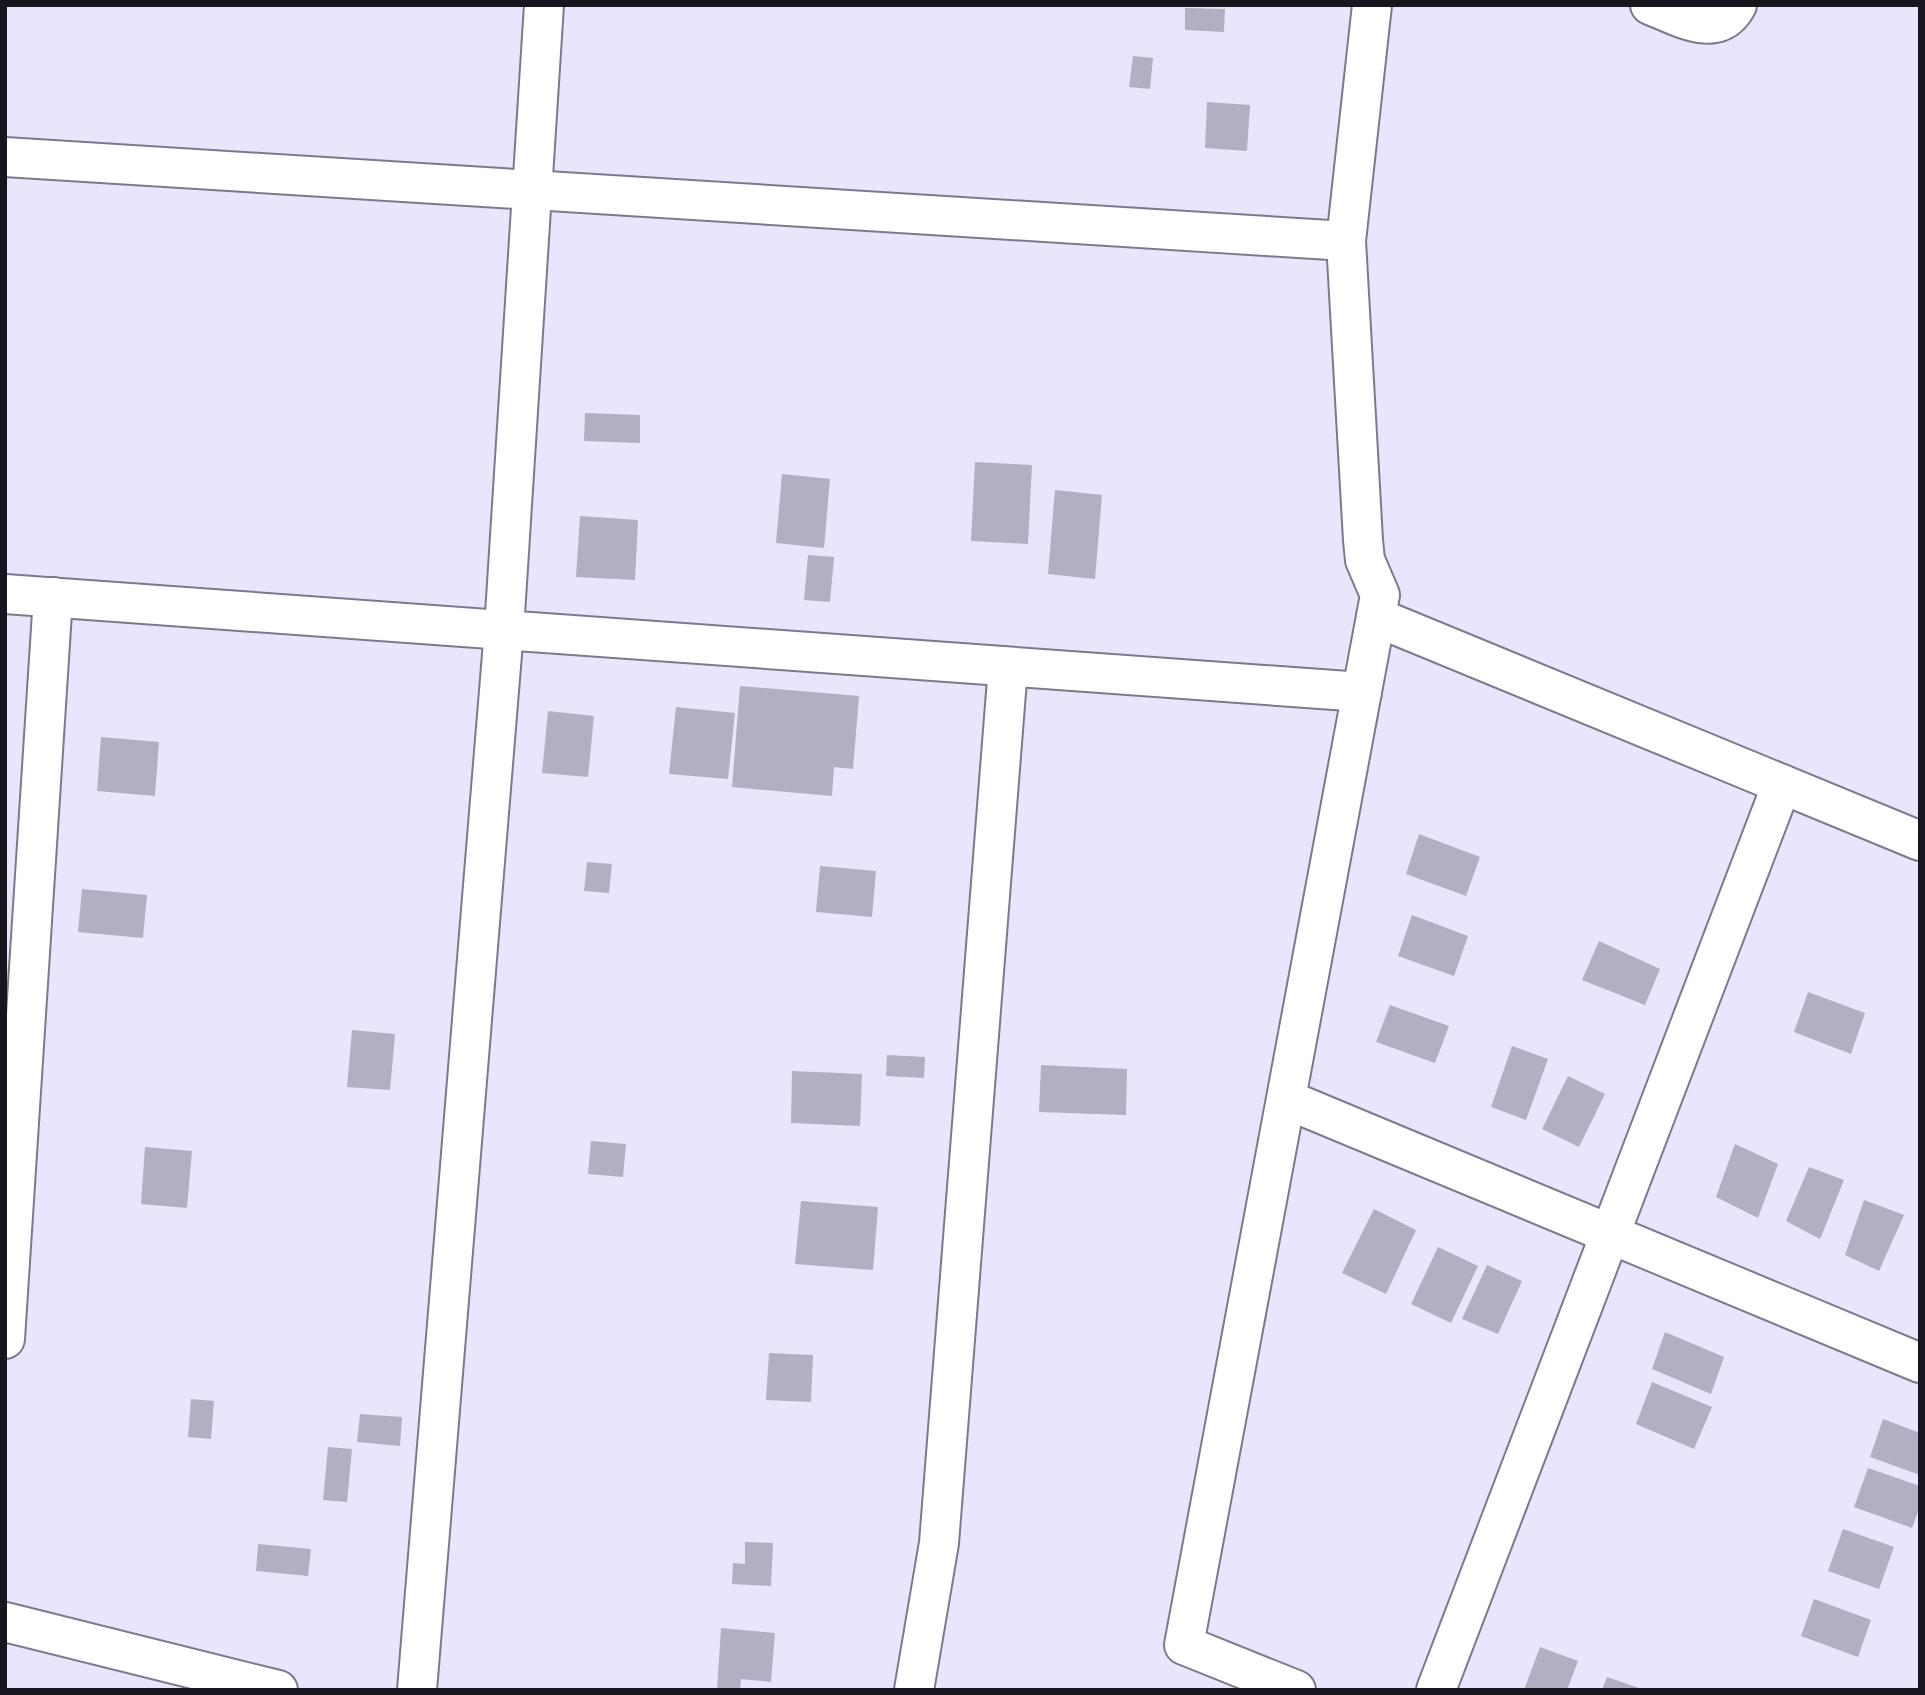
<svg xmlns="http://www.w3.org/2000/svg" width="1925" height="1695" font-family="Inter,sans-serif">
<style>
.building{fill:#b2aec4}
.lines{fill:none;stroke-linecap:round;stroke-linejoin:round}
.minor-casing{stroke:#7d798d;stroke-width:42}
.minor{stroke:#fff;stroke-width:38}
</style>
<rect width="100%" height="100%" fill="#e9e5fc"/>
<!-- building -->
<g class="building">
<path d="M 1185,8 L 1225,9 L 1224,32 L 1185,30 Z"/>
<path d="M 1133,56 L 1153,58 L 1150,89 L 1129,87 Z"/>
<path d="M 1207,102 L 1250,105 L 1247,151 L 1205,148 Z"/>
<path d="M 585,413 L 640,415 L 640,443 L 584,441 Z"/>
<path d="M 975,462 L 1032,465 L 1028,544 L 971,541 Z"/>
<path d="M 782,474 L 830,479 L 824,548 L 776,543 Z"/>
<path d="M 1055,490 L 1102,495 L 1095,579 L 1048,574 Z"/>
<path d="M 580,516 L 638,520 L 635,580 L 576,577 Z"/>
<path d="M 808,555 L 834,557 L 830,602 L 804,600 Z"/>
<path d="M 740,686 L 859,696 L 853,769 L 834,767 L 832,796 L 732,787 Z"/>
<path d="M 676,707 L 735,713 L 728,779 L 669,774 Z"/>
<path d="M 548,711 L 594,716 L 588,777 L 542,773 Z"/>
<path d="M 101,737 L 159,742 L 155,796 L 97,791 Z"/>
<path d="M 1419,834 L 1480,857 L 1466,896 L 1406,874 Z"/>
<path d="M 587,862 L 612,864 L 609,893 L 584,891 Z"/>
<path d="M 820,866 L 876,871 L 872,917 L 816,912 Z"/>
<path d="M 82,889 L 147,895 L 143,938 L 78,932 Z"/>
<path d="M 1412,915 L 1468,936 L 1454,976 L 1398,956 Z"/>
<path d="M 1599,941 L 1660,969 L 1645,1005 L 1582,980 Z"/>
<path d="M 1808,992 L 1865,1013 L 1851,1054 L 1794,1032 Z"/>
<path d="M 1390,1005 L 1449,1026 L 1435,1063 L 1376,1042 Z"/>
<path d="M 352,1030 L 395,1034 L 390,1090 L 347,1087 Z"/>
<path d="M 1512,1046 L 1548,1059 L 1526,1120 L 1491,1107 Z"/>
<path d="M 887,1055 L 925,1057 L 924,1078 L 886,1076 Z"/>
<path d="M 1041,1065 L 1127,1069 L 1126,1115 L 1039,1112 Z"/>
<path d="M 792,1071 L 862,1074 L 860,1126 L 791,1123 Z"/>
<path d="M 1568,1076 L 1605,1094 L 1579,1147 L 1542,1129 Z"/>
<path d="M 591,1141 L 626,1144 L 623,1177 L 588,1174 Z"/>
<path d="M 1735,1144 L 1778,1164 L 1758,1218 L 1716,1197 Z"/>
<path d="M 145,1147 L 192,1151 L 187,1208 L 141,1204 Z"/>
<path d="M 1809,1167 L 1844,1180 L 1820,1239 L 1786,1221 Z"/>
<path d="M 1864,1200 L 1904,1215 L 1879,1271 L 1845,1255 Z"/>
<path d="M 801,1201 L 878,1207 L 873,1270 L 795,1264 Z"/>
<path d="M 1374,1209 L 1416,1230 L 1386,1294 L 1342,1273 Z"/>
<path d="M 1438,1247 L 1478,1266 L 1451,1323 L 1411,1304 Z"/>
<path d="M 1487,1265 L 1522,1281 L 1498,1334 L 1462,1319 Z"/>
<path d="M 1665,1332 L 1724,1357 L 1711,1394 L 1652,1369 Z"/>
<path d="M 769,1353 L 813,1355 L 811,1402 L 766,1400 Z"/>
<path d="M 1652,1382 L 1712,1407 L 1694,1449 L 1636,1424 Z"/>
<path d="M 191,1399 L 214,1401 L 211,1439 L 188,1437 Z"/>
<path d="M 360,1414 L 402,1417 L 400,1446 L 357,1442 Z"/>
<path d="M 1883,1419 L 1920,1433 L 1920,1475 L 1870,1457 Z"/>
<path d="M 328,1447 L 352,1449 L 347,1502 L 323,1500 Z"/>
<path d="M 1868,1468 L 1920,1486 L 1920,1506 L 1912,1528 L 1854,1507 Z"/>
<path d="M 1843,1529 L 1894,1547 L 1879,1589 L 1828,1571 Z"/>
<path d="M 745,1542 L 773,1543 L 771,1586 L 732,1584 L 733,1563 L 745,1564 Z"/>
<path d="M 258,1544 L 311,1549 L 308,1576 L 256,1571 Z"/>
<path d="M 1814,1599 L 1871,1620 L 1858,1657 L 1801,1636 Z"/>
<path d="M 721,1628 L 775,1633 L 771,1682 L 741,1679 L 740,1690 L 717,1690 Z"/>
<path d="M 1540,1647 L 1578,1661 L 1567,1690 L 1524,1690 Z"/>
<path d="M 1607,1677 L 1642,1689 L 1642,1690 L 1602,1690 Z"/>
</g>
<g class="lines">
<defs>
<g id="minor">
<path d="M 1650,5 C 1679,16 1718,41 1737,5"/>
<path d="M 5,157 L 1346,241"/>
<path d="M 5,594 L 1362,692"/>
<path d="M 1376,617 L 1920,841"/>
<path d="M 1288,1100 L 1920,1363"/>
<path d="M 5,1339 L 53,597"/>
<path d="M 5,1622 L 278,1690"/>
<path d="M 417,1690 L 504,630 L 544,5"/>
<path d="M 914,1690 L 939,1543 L 1008,667"/>
<path d="M 1296,1690 L 1184,1645 L 1380,595 L 1365,560 L 1363,540 L 1346,241 L 1372,5"/>
<path d="M 1436,1690 L 1782,784"/>
</g>
</defs>
<!-- minor casing -->
<use href="#minor" class="minor-casing"/>
<!-- minor -->
<use href="#minor" class="minor"/>
</g>
<!-- border -->
<rect width="1925" height="1695" fill="none" stroke="#17151d" stroke-width="14"/>
</svg>
